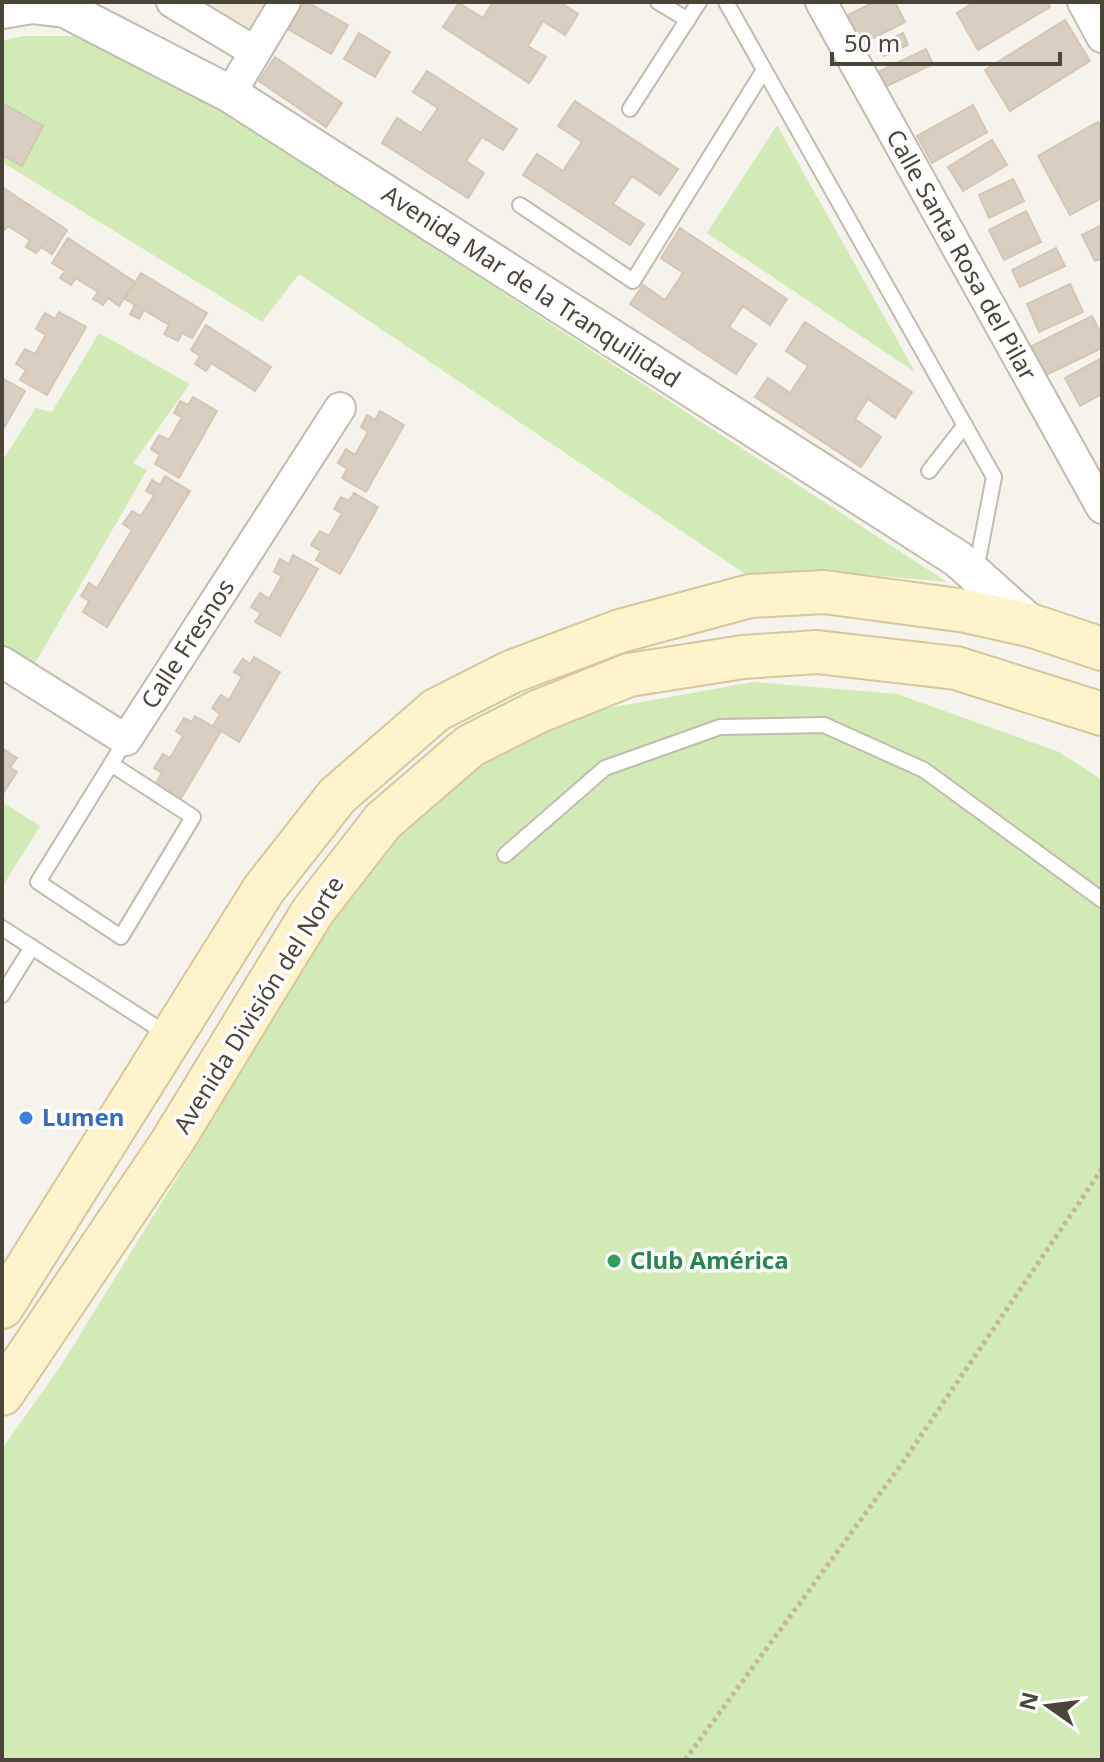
<svg xmlns="http://www.w3.org/2000/svg" width="1104" height="1762" font-family="'Noto Sans',sans-serif">
<style>
.education{fill:#efe8d6}
.green{fill:#d2eab5}
.building{fill:#d8cfc1;stroke:#d3c7b4;stroke-width:2}
.lines{fill:none;stroke-linecap:round;stroke-linejoin:round}
.service-casing{stroke:#c2bbae;stroke-width:18}
.minor-casing{stroke:#c2bbae;stroke-width:34}
.tertiary-casing{stroke:#c2bbae;stroke-width:40}
.secondary-casing{stroke:#d6c79b;stroke-width:46}
.path{stroke:#c4b79f;stroke-width:5;stroke-dasharray:4 4;stroke-linecap:butt}
.service{stroke:#fff;stroke-width:14}
.minor{stroke:#fff;stroke-width:30}
.tertiary{stroke:#fff;stroke-width:36}
.secondary{stroke:#fff3cd;stroke-width:42}
.shop-dot{fill:#3f7fe0;stroke:#fff;stroke-width:3}
.leisure-dot{fill:#2e9e5b;stroke:#fff;stroke-width:3}
.labels{text-anchor:middle;stroke-width:7;stroke-linejoin:round;paint-order:stroke}
.street-label{font-size:24px;fill:#4b4439;stroke:#fff}
.shop-label{font-size:24px;font-weight:bold;fill:#366cbe;stroke:#fff;text-anchor:start}
.leisure-label{font-size:24px;font-weight:bold;fill:#27864d;stroke:#fff;text-anchor:start}
</style>
<rect width="100%" height="100%" fill="#f6f3ec"/>
<!-- education -->
<path class="education" d="M 196,2 L 266,2 L 247,35 Z"/>
<!-- green -->
<g class="green">
<path d="M 23,36 L 74,36 L 102,43 L 221,109 L 947,582 L 840,572 L 759,583 L 299,274 L 262,322 L 2,162 L 2,41 Z"/>
<path d="M 777,125 L 915,372 L 707,233 Z"/>
<path d="M 99,333 L 190,384 L 133,463 L 147,470 L 34,665 L 2,644 L 2,461 L 36,408 L 52,412 Z"/>
<path d="M 753,682 L 897,694 L 1059,752 L 1102,780 L 1102,1760 L 2,1760 L 2,1449 L 60,1367 L 191,1155 L 336,909 L 431,801 L 542,720 Z"/>
<path d="M 2,802 L 40,826 L 4,884 L 2,883 Z"/>
</g>
<!-- building -->
<g class="building">
<path d="M 298,2 L 307,2 L 348,25 L 331,54 L 284,27 Z"/>
<path d="M 493,2 L 560,2 L 578,14 L 565,35 L 543,21 L 528,46 L 546,57 L 529,83 L 443,27 L 459,3 L 483,18 Z"/>
<path d="M 874,2 L 895,2 L 905,22 L 862,44 L 848,15 Z"/>
<path d="M 974,2 L 1047,2 L 1050,7 L 978,50 L 957,13 Z"/>
<path d="M 1065,20 L 1090,61 L 1010,111 L 985,70 Z"/>
<path d="M 359,33 L 390,52 L 375,77 L 344,59 Z"/>
<path d="M 903,33 L 908,45 L 884,56 L 879,44 Z"/>
<path d="M 926,49 L 933,64 L 885,87 L 878,72 Z"/>
<path d="M 275,57 L 342,103 L 326,127 L 259,81 Z"/>
<path d="M 427,71 L 517,129 L 503,150 L 482,137 L 466,161 L 484,173 L 468,198 L 382,143 L 397,118 L 421,133 L 438,108 L 413,92 Z"/>
<path d="M 575,101 L 678,169 L 660,195 L 632,176 L 613,204 L 644,224 L 630,245 L 523,175 L 537,154 L 563,171 L 582,142 L 558,126 Z"/>
<path d="M 2,103 L 43,126 L 22,166 L 2,155 Z"/>
<path d="M 973,105 L 987,132 L 932,163 L 917,136 Z"/>
<path d="M 1098,122 L 1102,130 L 1102,198 L 1070,215 L 1038,156 Z"/>
<path d="M 992,140 L 1007,165 L 963,191 L 948,167 Z"/>
<path d="M 1013,179 L 1024,201 L 989,218 L 979,195 Z"/>
<path d="M 2,187 L 67,230 L 52,254 L 41,247 L 36,253 L 26,247 L 30,240 L 8,226 L 2,232 Z"/>
<path d="M 1026,211 L 1041,242 L 1004,260 L 989,230 Z"/>
<path d="M 1102,225 L 1102,258 L 1095,261 L 1082,235 Z"/>
<path d="M 680,228 L 787,299 L 770,325 L 743,306 L 729,327 L 756,344 L 736,374 L 630,304 L 643,285 L 665,300 L 683,273 L 661,258 Z"/>
<path d="M 68,238 L 135,282 L 119,306 L 108,298 L 103,305 L 93,299 L 98,292 L 76,278 L 71,285 L 60,278 L 65,271 L 52,263 Z"/>
<path d="M 1056,248 L 1065,266 L 1020,287 L 1012,270 Z"/>
<path d="M 141,273 L 207,313 L 192,338 L 182,333 L 178,341 L 164,334 L 169,325 L 144,310 L 139,319 L 130,314 L 135,305 L 125,299 Z"/>
<path d="M 1070,284 L 1083,312 L 1039,332 L 1027,304 Z"/>
<path d="M 59,312 L 86,327 L 47,395 L 20,380 L 26,370 L 16,364 L 25,349 L 35,354 L 46,335 L 36,329 L 45,313 L 55,319 Z"/>
<path d="M 1092,316 L 1102,336 L 1102,348 L 1040,378 L 1026,349 Z"/>
<path d="M 805,322 L 912,392 L 895,418 L 868,399 L 855,419 L 881,437 L 861,467 L 755,397 L 768,378 L 790,393 L 808,366 L 786,351 Z"/>
<path d="M 206,325 L 271,367 L 255,391 L 211,363 L 206,371 L 195,364 L 200,356 L 191,350 Z"/>
<path d="M 1102,358 L 1102,394 L 1080,406 L 1065,378 Z"/>
<path d="M 2,378 L 25,391 L 2,431 Z"/>
<path d="M 193,397 L 217,411 L 179,478 L 155,464 L 160,455 L 151,449 L 159,435 L 169,440 L 182,417 L 174,413 L 180,401 L 188,405 Z"/>
<path d="M 380,411 L 404,425 L 366,492 L 342,478 L 347,469 L 338,463 L 346,449 L 355,455 L 368,432 L 361,427 L 367,415 L 375,420 Z"/>
<path d="M 165,476 L 190,491 L 107,627 L 83,612 L 89,601 L 81,596 L 89,583 L 97,588 L 132,530 L 123,524 L 132,511 L 141,516 L 154,495 L 146,491 L 152,480 L 160,485 Z"/>
<path d="M 354,493 L 378,507 L 340,574 L 316,560 L 321,551 L 311,545 L 320,531 L 329,536 L 342,513 L 334,509 L 341,497 L 349,501 Z"/>
<path d="M 293,555 L 318,569 L 280,636 L 255,622 L 261,613 L 251,607 L 260,593 L 269,599 L 282,576 L 274,572 L 280,559 L 289,564 Z"/>
<path d="M 254,657 L 280,672 L 239,742 L 213,726 L 220,714 L 212,708 L 221,695 L 229,700 L 242,677 L 234,672 L 243,659 L 250,664 Z"/>
<path d="M 195,716 L 221,731 L 180,800 L 155,785 L 162,773 L 154,768 L 163,754 L 170,758 L 183,736 L 176,731 L 184,718 L 192,722 Z"/>
<path d="M 2,748 L 17,758 L 10,767 L 17,772 L 2,795 Z"/>
</g>
<g class="lines">
<defs>
<g id="service">
<path d="M 658,2 L 688,20"/>
<path d="M 726,2 L 994,477 L 976,570"/>
<path d="M 630,109 L 699,2"/>
<path d="M 520,205 L 633,281 L 764,70"/>
<path d="M 929,471 L 965,425"/>
<path d="M 111,764 L 193,817 L 121,937 L 38,882 L 126,740"/>
<path d="M 505,855 L 605,768 L 720,727 L 824,725 L 924,770 L 1102,900"/>
<path d="M 2,928 L 170,1036"/>
<path d="M 2,995 L 32,947"/>
</g>
<g id="minor">
<path d="M 172,2 L 255,52"/>
<path d="M 821,2 L 1102,508"/>
<path d="M 1083,2 L 1102,37"/>
<path d="M 230,94 L 285,2"/>
<path d="M 2,662 L 126,740 L 340,408"/>
</g>
<path id="tertiary" d="M 2,10 L 32,5 L 65,9 L 230,94 L 958,559 L 1033,626"/>
<g id="secondary">
<path d="M 2,1307 L 264,889 L 337,796 L 436,710 L 511,672 L 620,631 L 750,596 L 824,592 L 966,611 L 1033,626 L 1102,649"/>
<path d="M 2,1394 L 172,1142 L 313,911 L 383,821 L 470,746 L 537,712 L 629,675 L 743,657 L 817,652 L 956,668 L 1102,714"/>
</g>
</defs>
<!-- service casing -->
<use href="#service" class="service-casing"/>
<!-- minor casing -->
<use href="#minor" class="minor-casing"/>
<!-- tertiary casing -->
<use href="#tertiary" class="tertiary-casing"/>
<!-- secondary casing -->
<use href="#secondary" class="secondary-casing"/>
<!-- path -->
<path class="path" d="M 685,1760 L 903,1462 L 1102,1169"/>
<!-- service -->
<use href="#service" class="service"/>
<!-- minor -->
<use href="#minor" class="minor"/>
<!-- tertiary -->
<use href="#tertiary" class="tertiary"/>
<!-- secondary -->
<use href="#secondary" class="secondary"/>
</g>
<!-- markers -->
<circle class="shop-dot" cx="26" cy="1118" r="8"/>
<circle class="leisure-dot" cx="614" cy="1261" r="8"/>
<g class="labels">
<!-- street labels -->
<g class="street-label">
<text transform="translate(961 255) rotate(61)" y="8">Calle Santa Rosa del Pilar</text>
<text transform="translate(531 287) rotate(33)" y="8">Avenida Mar de la Tranquilidad</text>
<text transform="translate(188 644) rotate(-57)" y="8">Calle Fresnos</text>
<text transform="translate(259 1005) rotate(-58)" y="8">Avenida División del Norte</text>
</g>
<!-- shop labels -->
<g class="shop-label">
<text x="42" y="1126">Lumen</text>
</g>
<!-- leisure labels -->
<g class="leisure-label">
<text x="630" y="1269">Club América</text>
</g>
</g>
<!-- border -->
<rect width="1104" height="1762" fill="none" stroke="#4b4439" stroke-width="8"/>
<!-- north arrow -->
<g transform="translate(1048 1706) rotate(284)" stroke="#ffffff" stroke-width="6" paint-order="stroke">
<path d="M0-6L14 30L0 20L-14 30Z" fill="#4b4439"/>
<text y="-12" font-size="22" font-weight="bold" text-anchor="middle" fill="#4b4439">N</text>
</g>
<!-- scale -->
<path d="M832 52v12h228v-12" fill="none" stroke="#4b4439" stroke-width="4"/>
<text x="844" y="52" font-size="24" fill="#4b4439" stroke="#ffffff" stroke-width="6" paint-order="stroke">50 m</text>
</svg>
